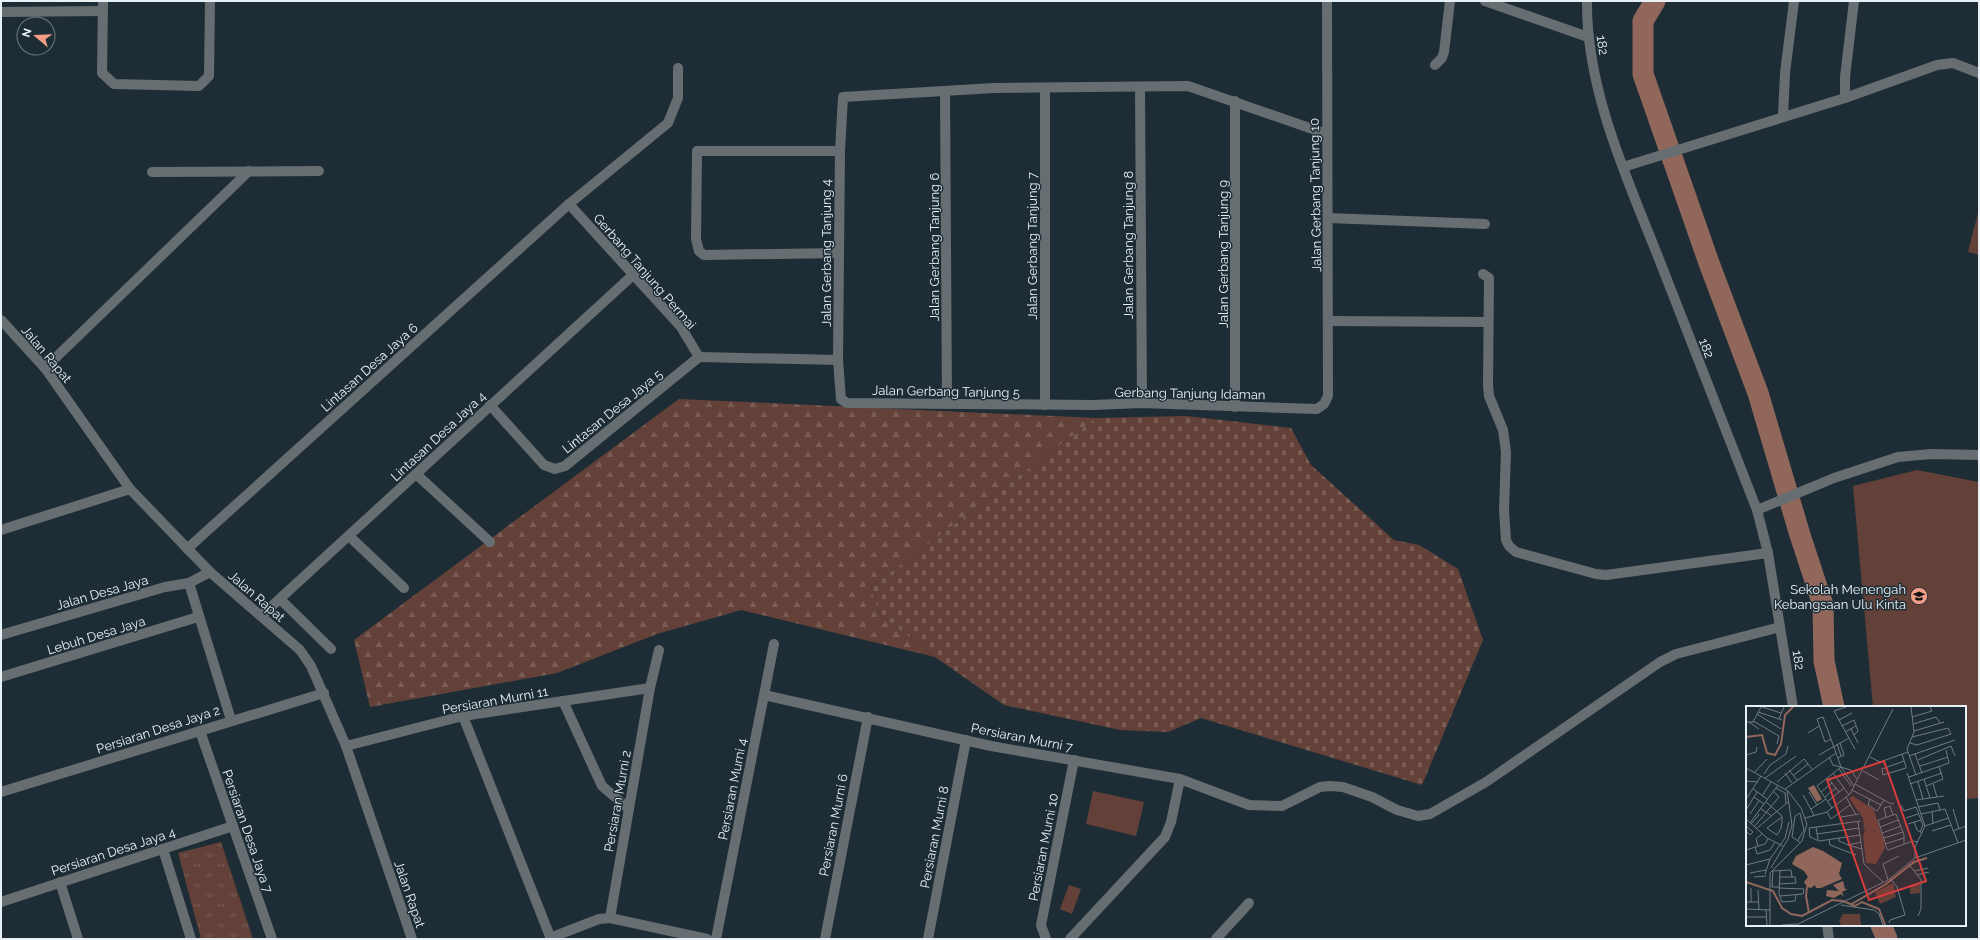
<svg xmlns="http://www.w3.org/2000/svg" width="1980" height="940" font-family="Raleway,sans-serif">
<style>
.grass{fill:url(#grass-tufts)}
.forest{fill:url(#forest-firs)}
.cemetery{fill:url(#cemetery-stones)}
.garden{fill:#634138}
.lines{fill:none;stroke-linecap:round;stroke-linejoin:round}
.river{stroke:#92675b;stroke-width:21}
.minor{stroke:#676e72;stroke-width:10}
.labels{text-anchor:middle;stroke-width:3;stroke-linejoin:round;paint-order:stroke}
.street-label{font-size:13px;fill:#e7f1f6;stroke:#1e2d35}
.poi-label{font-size:13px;fill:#e7f1f6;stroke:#1e2d35;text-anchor:end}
.inset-river{fill:none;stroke:#92675b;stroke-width:2}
.inset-road{fill:none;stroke:#6e7b82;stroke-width:1}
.view{fill:#d83c3d;fill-opacity:0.15;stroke:#d83c3d;stroke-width:2}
.inset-edge{fill:none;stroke:#e7f1f6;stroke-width:2}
</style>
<defs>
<pattern id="grass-tufts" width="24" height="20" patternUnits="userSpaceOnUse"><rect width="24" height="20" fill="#634138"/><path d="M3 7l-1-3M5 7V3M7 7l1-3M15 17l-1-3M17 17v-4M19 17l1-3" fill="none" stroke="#795d55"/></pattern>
<pattern id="forest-firs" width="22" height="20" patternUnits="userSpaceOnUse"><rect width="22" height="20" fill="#634138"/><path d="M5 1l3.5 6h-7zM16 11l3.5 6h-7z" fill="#795d55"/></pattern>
<pattern id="cemetery-stones" width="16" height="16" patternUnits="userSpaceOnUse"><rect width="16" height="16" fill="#634138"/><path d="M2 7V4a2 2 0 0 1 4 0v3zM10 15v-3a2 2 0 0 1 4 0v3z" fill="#795d55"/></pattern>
</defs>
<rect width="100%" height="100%" fill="#1e2d35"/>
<!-- grass -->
<path class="grass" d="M 221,842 L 253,939 L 201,939 L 178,853 Z"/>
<!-- forest -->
<path class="forest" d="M 679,399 L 1096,418 L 871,587 L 879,613 L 935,657 L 741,610 L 657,634 L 557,673 L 370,707 L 354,640 Z"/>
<!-- cemetery -->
<path class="cemetery" d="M 1186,416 L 1291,428 L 1311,465 L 1394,540 L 1419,545 L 1458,569 L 1483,640 L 1422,785 L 1201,718 L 1168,732 L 1120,730 L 1004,705 L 935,657 L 879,613 L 871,587 L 1096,418 Z"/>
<!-- garden -->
<g class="garden">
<path d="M 1979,209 L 1979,255 L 1968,252 Z"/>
<path d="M 1917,470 L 1979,482 L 1979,798 L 1965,799 L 1965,707 L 1873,707 L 1853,486 Z"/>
<path d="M 1093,791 L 1144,802 L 1136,836 L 1086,824 Z"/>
<path d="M 1069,885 L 1081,889 L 1072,914 L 1060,909 Z"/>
</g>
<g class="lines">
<!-- river -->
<g class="river">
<path d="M 1655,1 L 1643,21 L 1643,74 L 1709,263 L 1758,393 L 1800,535 L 1823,605 L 1824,661 L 1834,707"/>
<path d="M 1881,925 L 1887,939"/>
</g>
<!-- minor -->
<g class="minor">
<path d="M 103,1 L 102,73 L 114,84 L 199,86 L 209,76 L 210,1"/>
<path d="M 1327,1 L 1328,396 L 1324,404 L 1317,409 L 1142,403 L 1093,405 L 847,403 L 841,399 L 838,360 L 840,151 L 843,97 L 994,88 L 1188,86 L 1327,134"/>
<path d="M 1485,1 L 1588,37"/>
<path d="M 1587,1 C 1586,90 1627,178 1659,259 C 1691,342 1724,426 1757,510 L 1768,553 L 1793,707"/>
<path d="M 1,12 L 103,11"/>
<path d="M 1435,65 L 1442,58 L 1444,52 L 1450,1"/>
<path d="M 1140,87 L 1142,403"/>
<path d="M 945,91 L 947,404"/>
<path d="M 1845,98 L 1845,77 L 1854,1"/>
<path d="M 1783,116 L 1785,73 L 1794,1"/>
<path d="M 1623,167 L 1845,98 L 1937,65 L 1953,63 L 1979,73"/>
<path d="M 152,172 L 319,171"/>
<path d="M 569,204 L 681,327 L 699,357"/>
<path d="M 1328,218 L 1485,224"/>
<path d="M 839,253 L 704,255 L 699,251 L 696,239 L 697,151 L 840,151"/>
<path d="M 1483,274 L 1489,278 L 1488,385 L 1489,396 L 1503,430 L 1506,452 L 1504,510 L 1506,540 L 1509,546 L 1516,552 L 1596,574 L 1606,575 L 1768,553"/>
<path d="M 1,320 L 45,368 L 130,489 L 210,572 L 300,650 L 311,666 L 346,746 L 412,939"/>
<path d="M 1328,321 L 1488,322"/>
<path d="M 699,357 L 838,360"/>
<path d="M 45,368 L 249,171"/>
<path d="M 490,405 L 544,465 L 555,469 L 565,466 L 699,357"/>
<path d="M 1045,405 L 1045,88"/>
<path d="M 1235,407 L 1235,101"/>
<path d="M 416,474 L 490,542"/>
<path d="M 1757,510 L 1834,478 L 1898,457 L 1931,454 L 1979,455"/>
<path d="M 1,530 L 130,489"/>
<path d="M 349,536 L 404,588"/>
<path d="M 187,549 L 569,204 L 668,123 L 678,98 L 678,68"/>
<path d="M 189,583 L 231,720"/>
<path d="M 280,599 L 331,649"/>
<path d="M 261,616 L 633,275"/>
<path d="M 1,635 L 165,587 L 189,583 L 210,572"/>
<path d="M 1,677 L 198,617"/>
<path d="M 764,695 L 991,746 L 1180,779 L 1249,805 L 1282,806 L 1320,787 L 1330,786 L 1343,787 L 1372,797 L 1397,810 L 1418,816 L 1430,814 L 1486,782 L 1660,662 L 1676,654 L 1780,627"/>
<path d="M 563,701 L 602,786 L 629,809"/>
<path d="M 463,716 L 551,939"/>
<path d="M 200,731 L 272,939"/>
<path d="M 346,746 L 463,716 L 650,688"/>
<path d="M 1,792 L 324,693"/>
<path d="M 163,849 L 191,939"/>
<path d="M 60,882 L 78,939"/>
<path d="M 1,902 L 233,826"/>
<path d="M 610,918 L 650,688 L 659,650"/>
<path d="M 1827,925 L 1829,939"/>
<path d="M 550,938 L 599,919 L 610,918 L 707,939"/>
<path d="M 716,939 L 774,644"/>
<path d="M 825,939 L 868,717"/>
<path d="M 928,939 L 966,740"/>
<path d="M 1046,939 L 1041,925 L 1074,760"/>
<path d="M 1070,939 L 1165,837 L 1171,822 L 1180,779"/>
<path d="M 1216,939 L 1249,903"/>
</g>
</g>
<!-- icons -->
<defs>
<symbol id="school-disc" viewBox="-11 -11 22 22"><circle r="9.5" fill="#f49e88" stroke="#1e2d35"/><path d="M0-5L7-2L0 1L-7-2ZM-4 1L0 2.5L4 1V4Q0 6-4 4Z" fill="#111"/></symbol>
</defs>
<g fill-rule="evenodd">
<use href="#school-disc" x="1909" y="586" width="20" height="20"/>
</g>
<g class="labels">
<!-- street labels -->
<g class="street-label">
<text transform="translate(1603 45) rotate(81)" y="5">182</text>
<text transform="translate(1315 195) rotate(-91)" y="5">Jalan Gerbang Tanjung 10</text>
<text transform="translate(1128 245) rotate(-90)" y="5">Jalan Gerbang Tanjung 8</text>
<text transform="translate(1032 246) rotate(-90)" y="5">Jalan Gerbang Tanjung 7</text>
<text transform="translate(934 247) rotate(-90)" y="5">Jalan Gerbang Tanjung 6</text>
<text transform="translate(826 253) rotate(-90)" y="5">Jalan Gerbang Tanjung 4</text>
<text transform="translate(1223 254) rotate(-90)" y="5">Jalan Gerbang Tanjung 9</text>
<text transform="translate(645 271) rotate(49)" y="5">Gerbang Tanjung Permai</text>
<text transform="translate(1707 348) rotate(69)" y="5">182</text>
<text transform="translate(47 354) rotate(50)" y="5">Jalan Rapat</text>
<text transform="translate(369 367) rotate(-42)" y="5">Lintasan Desa Jaya 6</text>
<text transform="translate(946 391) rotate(1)" y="5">Jalan Gerbang Tanjung 5</text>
<text transform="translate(1190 393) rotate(1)" y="5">Gerbang Tanjung Idaman</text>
<text transform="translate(612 411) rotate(-39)" y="5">Lintasan Desa Jaya 5</text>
<text transform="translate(438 436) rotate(-43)" y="5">Lintasan Desa Jaya 4</text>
<text transform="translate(102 592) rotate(-16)" y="5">Jalan Desa Jaya</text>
<text transform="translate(257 596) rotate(41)" y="5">Jalan Rapat</text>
<text transform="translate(96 635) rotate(-17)" y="5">Lebuh Desa Jaya</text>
<text transform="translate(1799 660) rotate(81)" y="5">182</text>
<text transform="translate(495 700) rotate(-10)" y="5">Persiaran Murni 11</text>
<text transform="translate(158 729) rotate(-18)" y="5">Persiaran Desa Jaya 2</text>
<text transform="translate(1022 737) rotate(11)" y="5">Persiaran Murni 7</text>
<text transform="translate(732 789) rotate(-79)" y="5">Persiaran Murni 4</text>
<text transform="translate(617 801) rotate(-80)" y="5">Persiaran Murni 2</text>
<text transform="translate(833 825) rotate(-79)" y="5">Persiaran Murni 6</text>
<text transform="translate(248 831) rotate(71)" y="5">Persiaran Desa Jaya 7</text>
<text transform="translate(934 837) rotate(-79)" y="5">Persiaran Murni 8</text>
<text transform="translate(1043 847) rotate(-79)" y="5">Persiaran Murni 10</text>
<text transform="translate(113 851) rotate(-18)" y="5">Persiaran Desa Jaya 4</text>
<text transform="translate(410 894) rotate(71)" y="5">Jalan Rapat</text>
</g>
<!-- poi labels -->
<g class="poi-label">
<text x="1906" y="594">Sekolah Menengah<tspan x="1906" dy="15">Kebangsaan Ulu Kinta</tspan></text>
</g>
</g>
<!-- overview -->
<g transform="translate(1746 706)">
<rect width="220" height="220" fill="#1e2d35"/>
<path d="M 107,90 L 128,104 L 136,130 L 121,120 L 118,125 L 117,112 L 103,92 Z" fill="#634138"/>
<path d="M 121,120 L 136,130 L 138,135 L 139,142 L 130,158 L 120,157 L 117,130 Z" fill="#634138"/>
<path d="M 147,177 L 150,191 L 134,198 L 129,186 ZM 164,179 L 174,179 L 174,187 L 164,188 ZM 97,208 L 114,208 L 115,219 L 95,219 L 93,215 Z" fill="#634138"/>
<path d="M 68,79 L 76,93 L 71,96 L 62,82 ZM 67,141 L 77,145 L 96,157 L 93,168 L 96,173 L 75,182 L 70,182 L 69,179 L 65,182 L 61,181 L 58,176 L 62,171 L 58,165 L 46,158 L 50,150 ZM 97,175 L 99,183 L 102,183 L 96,186 L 98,191 L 95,188 L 88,192 L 80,190 L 81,184 L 93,185 L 87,179 Z" fill="#92675b"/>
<path class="inset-river" d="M 0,31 L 16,29 L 21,47 L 29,49 L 35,38 L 39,9 L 47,1M 0,176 L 27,185 L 36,202 L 45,208 L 56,210 L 86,194 L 97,195 L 109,200 L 116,196 L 133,203 L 139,219M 61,181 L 60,190 L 63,207M 104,199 L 140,178 L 168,156 L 181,152"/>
<path class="inset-road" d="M 16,1 L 35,7M 100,1 L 88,5 L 109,43M 165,1 L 168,26 L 161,43 L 170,69M 12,6 L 36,14M 11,8 L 35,23M 166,11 L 186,5 L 184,1M 33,13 L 38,1M 93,14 L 106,7M 1,16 L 9,16 L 33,30 L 31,38M 3,16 L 13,23M 7,16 L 15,1M 167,18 L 190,11 L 194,17M 96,20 L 108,14 L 112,25 L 108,29M 105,23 L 112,37M 168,25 L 198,16M 99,26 L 110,20M 62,27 L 73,20M 85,33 L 79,36 L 71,13 L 77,11 L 90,47 L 95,61 L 108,80M 164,37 L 171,39 L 205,28 L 202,22 L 166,31M 91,38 L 95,50M 156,48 L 160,61 L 160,62 L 137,69 L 136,63 L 158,55M 169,48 L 176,67M 0,49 L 10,46 L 11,41M 73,49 L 103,32M 163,50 L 209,34M 83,51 L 87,59 L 105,64 L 111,73M 124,51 L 134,56 L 162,46M 92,52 L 98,49 L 94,37M 172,54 L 205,40 L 209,50M 174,60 L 202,51M 0,62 L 42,85 L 55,102 L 61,118 L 56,135 L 24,167 L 24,219M 93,63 L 105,80M 43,64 L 51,74M 117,65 L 133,74M 8,67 L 21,53M 39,67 L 46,77M 87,67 L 103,89M 161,67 L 179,120 L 169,141 L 169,152M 18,68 L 24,59 L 40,48 L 42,40M 48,69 L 62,58M 163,71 L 203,57 L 200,44M 19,72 L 50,50M 82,72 L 93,86M 178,73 L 184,92M 0,75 L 12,76M 31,76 L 58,53 L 66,63M 172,76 L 177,93M 109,78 L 145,98 L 148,97M 164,78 L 196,67M 187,78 L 191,91M 180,80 L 197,73 L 193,61M 30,82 L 39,87 L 40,97M 7,83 L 21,93M 39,83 L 90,47M 106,84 L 135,99M 63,86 L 71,99M 75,86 L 86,77M 57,89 L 68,109M 16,90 L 25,76M 8,91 L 18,98M 79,91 L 90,82M 100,91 L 110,109M 0,93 L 15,70M 124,93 L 122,99 L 131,105M 170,94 L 198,90M 82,95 L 98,82M 20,96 L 36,110 L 36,115 L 35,122 L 31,129 L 21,122 L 36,111M 155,99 L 158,105 L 170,101 L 177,119 L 174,126M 172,101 L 192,97 L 194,104M 86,102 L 71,80 L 95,61M 15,103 L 26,110M 65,103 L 80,93M 207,103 L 213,123M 0,104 L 11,86M 131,105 L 138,94M 186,105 L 187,117M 81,106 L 85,113 L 105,98M 4,108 L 13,95M 175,108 L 199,103 L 212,137M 95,111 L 113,108M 140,111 L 138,102 L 144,100 L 147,109M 59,112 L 81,106 L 104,88 L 147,3M 160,112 L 172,108M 0,113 L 21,132 L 37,140M 112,116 L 118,158 L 137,176M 168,116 L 171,124 L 176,127M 4,117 L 32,79M 5,118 L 13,109 L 12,108M 162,118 L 175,114M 0,120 L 7,126 L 4,129 L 0,125M 179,120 L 202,112M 8,121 L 33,91 L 27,85M 70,121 L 72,134M 134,121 L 152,114M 63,122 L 64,131 L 73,135 L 114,129M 63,122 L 115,115M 10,123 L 42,96M 186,125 L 205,119M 207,125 L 220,120M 136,127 L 155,120M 71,128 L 113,122M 93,132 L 93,135 L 102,139 L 115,136M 138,132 L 157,126M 83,133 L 84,139 L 110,149M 52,134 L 58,124 L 54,107 L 49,110 L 46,131 L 55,137M 139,138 L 158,132M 158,138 L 158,129 L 150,108 L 132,114 L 141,143 L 142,144 L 167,135 L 172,136M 102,139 L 116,143M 12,140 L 10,133 L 16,128M 9,141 L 11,148 L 24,144 L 29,136M 0,144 L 19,138 L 22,133M 162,157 L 175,174 L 175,203 L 172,210M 0,159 L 24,153M 25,162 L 42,133 L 46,119 L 41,85M 26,165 L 45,164 L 46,171M 27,165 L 26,181 L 33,181M 34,165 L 33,188 L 36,196 L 49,195 L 50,189M 168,165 L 182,162M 4,167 L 20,164M 19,168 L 24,153 L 39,132 L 43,116M 171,169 L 183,166M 8,171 L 20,170M 142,174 L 137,158 L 153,150M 33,178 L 50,177 L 49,171 L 33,171M 5,182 L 5,196M 33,182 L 58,183 L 57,188 L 34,190M 12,184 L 13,203M 0,196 L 13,196M 95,199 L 128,204 L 133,208 L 137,219M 0,203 L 24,204M 20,203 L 21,219M 0,211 L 21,211M 143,217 L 144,214 L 159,209 L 151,181 L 144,172M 36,219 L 51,218M 50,219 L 142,174 L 169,152 L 220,134"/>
<path class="view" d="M 138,55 L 180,175 L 123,194 L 81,74 Z"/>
<rect width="220" height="220" class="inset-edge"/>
</g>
<!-- border -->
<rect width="1980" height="940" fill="none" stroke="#e7f1f6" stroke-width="4"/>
<!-- north arrow -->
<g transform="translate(36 36) rotate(289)"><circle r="19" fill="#1e2d35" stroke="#6e7b82"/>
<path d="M0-3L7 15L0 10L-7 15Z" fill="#f49e88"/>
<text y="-6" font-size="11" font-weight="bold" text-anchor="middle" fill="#e7f1f6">N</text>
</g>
</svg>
